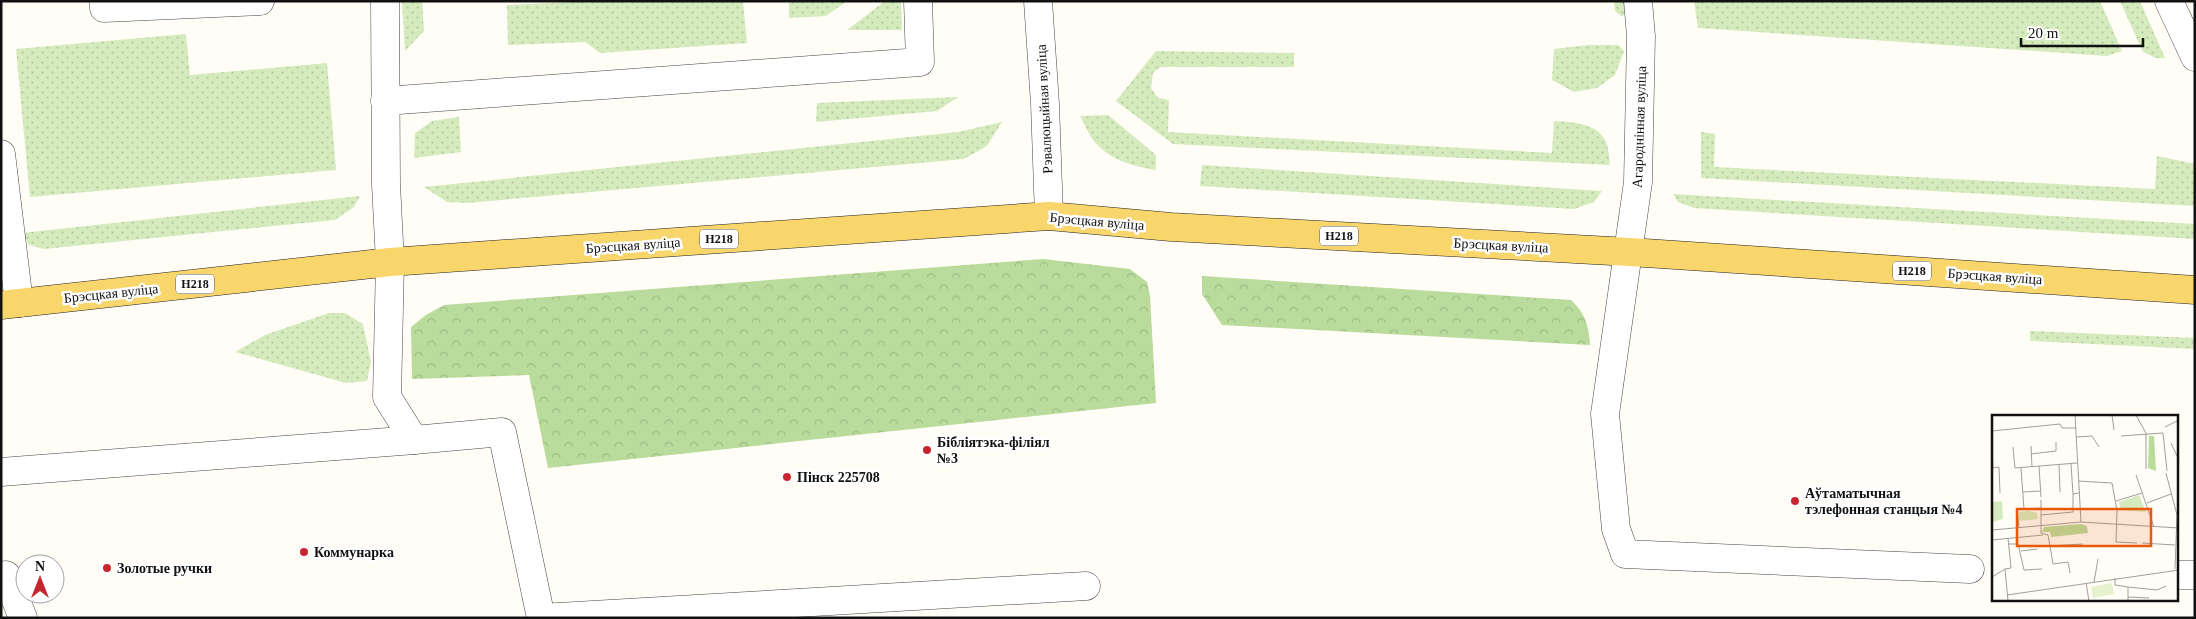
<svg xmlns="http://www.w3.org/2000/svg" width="2196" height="619" font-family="Georgia,serif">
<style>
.grass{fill:url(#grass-dots)}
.forest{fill:url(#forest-crowns)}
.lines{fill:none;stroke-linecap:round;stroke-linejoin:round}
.minor-casing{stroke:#444;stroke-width:29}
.major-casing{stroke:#222;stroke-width:29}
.minor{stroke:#fff;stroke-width:28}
.major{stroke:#f9d66b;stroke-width:28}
.poi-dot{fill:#c4262e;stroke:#fff;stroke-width:2}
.labels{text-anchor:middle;stroke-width:5;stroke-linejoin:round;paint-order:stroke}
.shield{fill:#fff;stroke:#585858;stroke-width:1}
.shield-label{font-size:12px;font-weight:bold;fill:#111}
.street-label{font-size:14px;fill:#111;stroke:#fff}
.poi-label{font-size:14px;font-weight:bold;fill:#111;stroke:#fff;text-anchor:start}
.inset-road{fill:none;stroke:#a09f9a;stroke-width:1}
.view{fill:#e8590c;fill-opacity:0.15;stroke:#e8590c;stroke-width:2.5}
.inset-edge{fill:none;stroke:#111;stroke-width:2.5}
</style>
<defs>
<pattern id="grass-dots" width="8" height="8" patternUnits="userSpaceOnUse" patternTransform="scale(1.25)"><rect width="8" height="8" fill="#d5ebbd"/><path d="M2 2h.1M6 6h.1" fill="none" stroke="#b6c8a1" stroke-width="1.8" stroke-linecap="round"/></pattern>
<pattern id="forest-crowns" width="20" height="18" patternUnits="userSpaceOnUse" patternTransform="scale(1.25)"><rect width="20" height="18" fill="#b9dc9c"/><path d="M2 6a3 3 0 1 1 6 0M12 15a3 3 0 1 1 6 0" fill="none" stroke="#9ebc85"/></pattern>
</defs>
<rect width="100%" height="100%" fill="#fffdf5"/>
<!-- grass -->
<g class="grass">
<path d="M 402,1 L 422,1 L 424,31 L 405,51 Z"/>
<path d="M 600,1 L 743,1 L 747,43 L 600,53 L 585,42 L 508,45 L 507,5 Z"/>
<path d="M 789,1 L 847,1 L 826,16 L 789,18 Z"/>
<path d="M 885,1 L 901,1 L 902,30 L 847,30 Z"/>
<path d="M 1614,1 L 1625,1 L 1626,15 L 1621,16 L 1615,11 Z"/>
<path d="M 1694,1 L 2100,1 L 2122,51 L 2107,56 L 1698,28 Z"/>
<path d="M 2120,1 L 2140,1 L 2165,58 L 2156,58 L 2143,52 Z"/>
<path d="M 186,34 L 190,75 L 327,63 L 336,170 L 30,197 L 16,49 Z"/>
<path d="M 1588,45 L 1618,45 L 1624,51 L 1615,75 L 1597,88 L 1574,92 L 1552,80 L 1554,49 Z"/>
<path d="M 1156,51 L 1294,53 L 1294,67 L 1160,67 L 1153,73 L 1151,88 L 1158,98 L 1169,100 L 1168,132 L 1552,153 L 1554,121 C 1572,122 1598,123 1606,142 C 1609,149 1609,158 1610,165 L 1173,144 L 1116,101 Z"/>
<path d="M 958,97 L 937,111 L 816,122 L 817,103 Z"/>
<path d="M 1108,115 L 1156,155 L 1156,170 C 1133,166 1108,160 1093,140 C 1088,133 1084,123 1080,116 Z"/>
<path d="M 459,117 L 461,152 L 414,158 L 415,133 L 432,121 Z"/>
<path d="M 1002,122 L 987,146 L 964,159 L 467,203 L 447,202 L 424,187 L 958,132 Z"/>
<path d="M 1701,132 L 1715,134 L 1714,167 L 2155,189 L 2157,156 L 2195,164 L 2195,206 L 1701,178 Z"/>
<path d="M 1202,165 L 1601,191 L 1602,191 L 1594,202 L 1574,209 L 1200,186 Z"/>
<path d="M 1673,194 L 2195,224 L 2195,239 L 1694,208 L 1678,202 Z"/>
<path d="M 360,196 L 354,207 L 335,220 L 44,249 L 29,245 L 22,233 Z"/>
<path d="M 329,313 L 345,313 L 363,324 L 371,362 L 367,381 L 346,383 L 235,352 L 265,335 Z"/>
<path d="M 2030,331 L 2195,338 L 2195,349 L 2030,341 Z"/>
</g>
<!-- forest -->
<g class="forest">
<path d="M 1043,259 L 1130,269 L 1147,282 L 1150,296 L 1156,403 L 548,468 L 529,375 L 412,379 L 411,327 L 426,315 L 444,305 Z"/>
<path d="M 1202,276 L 1571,300 C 1585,313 1589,326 1590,345 L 1222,325 L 1202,294 Z"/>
</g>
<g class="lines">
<defs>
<g id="minor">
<path d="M 104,1 L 104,8 L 260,1"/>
<path d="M 385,1 L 386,184 L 390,262 L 387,397 L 414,440 L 502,432 L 541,618 L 1086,586"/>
<path d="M 1038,1 L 1045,104 L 1049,216"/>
<path d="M 1638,1 L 1641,36 L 1638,182 L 1605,414 L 1616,529 L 1625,554 L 1970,569"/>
<path d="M 2169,1 L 2195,57"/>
<path d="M 385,101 L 920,62 L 918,1"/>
<path d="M 1,154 L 19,303"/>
<path d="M 1,472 L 414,440"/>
<path d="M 2177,575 L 2195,575"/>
<path d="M 1,576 L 6,575 L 23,618"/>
</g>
<path id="major" d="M 1,305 L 390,262 L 1049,216 L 1171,227 L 1630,252 L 2195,290"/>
</defs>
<!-- minor casing -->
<use href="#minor" class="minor-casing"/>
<!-- major casing -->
<use href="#major" class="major-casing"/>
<!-- minor -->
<use href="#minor" class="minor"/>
<!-- major -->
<use href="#major" class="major"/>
</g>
<!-- markers -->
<g class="poi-dot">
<circle cx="927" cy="450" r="5"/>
<circle cx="787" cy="477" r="5"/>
<circle cx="1795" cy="501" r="5"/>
<circle cx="304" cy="552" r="5"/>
<circle cx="107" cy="568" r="5"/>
</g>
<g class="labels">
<!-- shield labels -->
<g class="shield">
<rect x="1320" y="226.5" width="38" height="19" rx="4"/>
<rect x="700" y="229.5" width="38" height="19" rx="4"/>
<rect x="1893" y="261.5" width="38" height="19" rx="4"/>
<rect x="176" y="274.5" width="38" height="19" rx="4"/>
</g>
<g class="shield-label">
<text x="1339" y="240">Н218</text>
<text x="719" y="243">Н218</text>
<text x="1912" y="275">Н218</text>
<text x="195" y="288">Н218</text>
</g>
<!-- street labels -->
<g class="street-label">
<text transform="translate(1044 109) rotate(-93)" y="5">Рэвалюцыйная вуліца</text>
<text transform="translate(1639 127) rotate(-88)" y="5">Агароднінная вуліца</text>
<text transform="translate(1097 221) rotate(5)" y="5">Брэсцкая вуліца</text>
<text transform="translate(633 245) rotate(-4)" y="5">Брэсцкая вуліца</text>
<text transform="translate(1501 245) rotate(3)" y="5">Брэсцкая вуліца</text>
<text transform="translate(1995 276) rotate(4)" y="5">Брэсцкая вуліца</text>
<text transform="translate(111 293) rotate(-6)" y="5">Брэсцкая вуліца</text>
</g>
<!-- poi labels -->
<g class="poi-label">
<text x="937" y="447">Бібліятэка-філіял<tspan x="937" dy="16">№3</tspan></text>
<text x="797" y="482">Пінск 225708</text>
<text x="1805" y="498">Аўтаматычная<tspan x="1805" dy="16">тэлефонная станцыя №4</tspan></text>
<text x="314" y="557">Коммунарка</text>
<text x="117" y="573">Золотые ручки</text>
</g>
</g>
<!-- overview -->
<g transform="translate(1992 415)">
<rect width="186" height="186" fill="#fffdf5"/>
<path d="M 147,80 L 154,97 L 129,95 L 127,87 ZM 10,86 L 11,104 L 0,107 L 0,87 ZM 37,96 L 45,98 L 46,104 L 27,106 L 26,97 Z" fill="#d5ebbd"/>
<path d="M 157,21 L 162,21 L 164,56 L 156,53 ZM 89,109 L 95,111 L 96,118 L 59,122 L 58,117 L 50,117 L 52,112 Z" fill="#b9dc9c"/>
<path d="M 120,168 L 122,179 L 101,183 L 99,172 Z" fill="#e6f2cf"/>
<path class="inset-road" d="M 83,0 L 89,107M 120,0 L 122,15M 144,0 L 154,18M 173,12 L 187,5M 0,16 L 68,9 L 70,13 L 84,13M 154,18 L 154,54M 129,21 L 171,18 L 175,56M 84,22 L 100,21 L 107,32M 179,28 L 187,45M 39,31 L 40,52M 21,32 L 23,53 L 85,48M 0,36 L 1,53 L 7,52 L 8,78M 39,39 L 64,36 L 64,27M 79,49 L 81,79M 67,50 L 68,77M 47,51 L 49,82M 29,53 L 32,94 L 49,93M 174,58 L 185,100 L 183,154M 144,60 L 162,112M 86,66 L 120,68 L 125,96 L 124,127 L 145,128M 31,77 L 49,76M 49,85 L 49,118 L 56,120 L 58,131 L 91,129M 124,86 L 150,78M 155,88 L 179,79M 25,95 L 27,112M 49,100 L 81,97 L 81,79 L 87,78M 0,115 L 89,107 L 187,113M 0,125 L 51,120M 150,128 L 183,130M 17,129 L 26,129 L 32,155 L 50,154M 58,131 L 61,149 L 76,147 L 78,158M 29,136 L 45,134M 0,162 L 13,154M 123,163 L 123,170 L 136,172M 102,167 L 106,144M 94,168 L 97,186M 15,180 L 187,155M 136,182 L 157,183M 16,186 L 13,154 L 19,153 L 16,123M 136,186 L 136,172 L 165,175 L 174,171"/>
<path class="view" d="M 25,94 L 159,94 L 159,131 L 25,131 Z"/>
<rect width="186" height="186" class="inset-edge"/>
</g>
<!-- border -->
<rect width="2196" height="619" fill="none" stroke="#111111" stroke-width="5"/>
<!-- north arrow -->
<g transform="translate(40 579)"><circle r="24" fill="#ffffff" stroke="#a0a0a0"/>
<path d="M0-4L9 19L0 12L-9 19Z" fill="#c4262e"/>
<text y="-8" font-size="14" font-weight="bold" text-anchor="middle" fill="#111111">N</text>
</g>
<!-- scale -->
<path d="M2021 38v8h122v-8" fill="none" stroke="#111111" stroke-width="2.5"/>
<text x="2028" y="38" font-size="15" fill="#111111" stroke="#ffffff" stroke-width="4" paint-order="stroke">20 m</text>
</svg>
